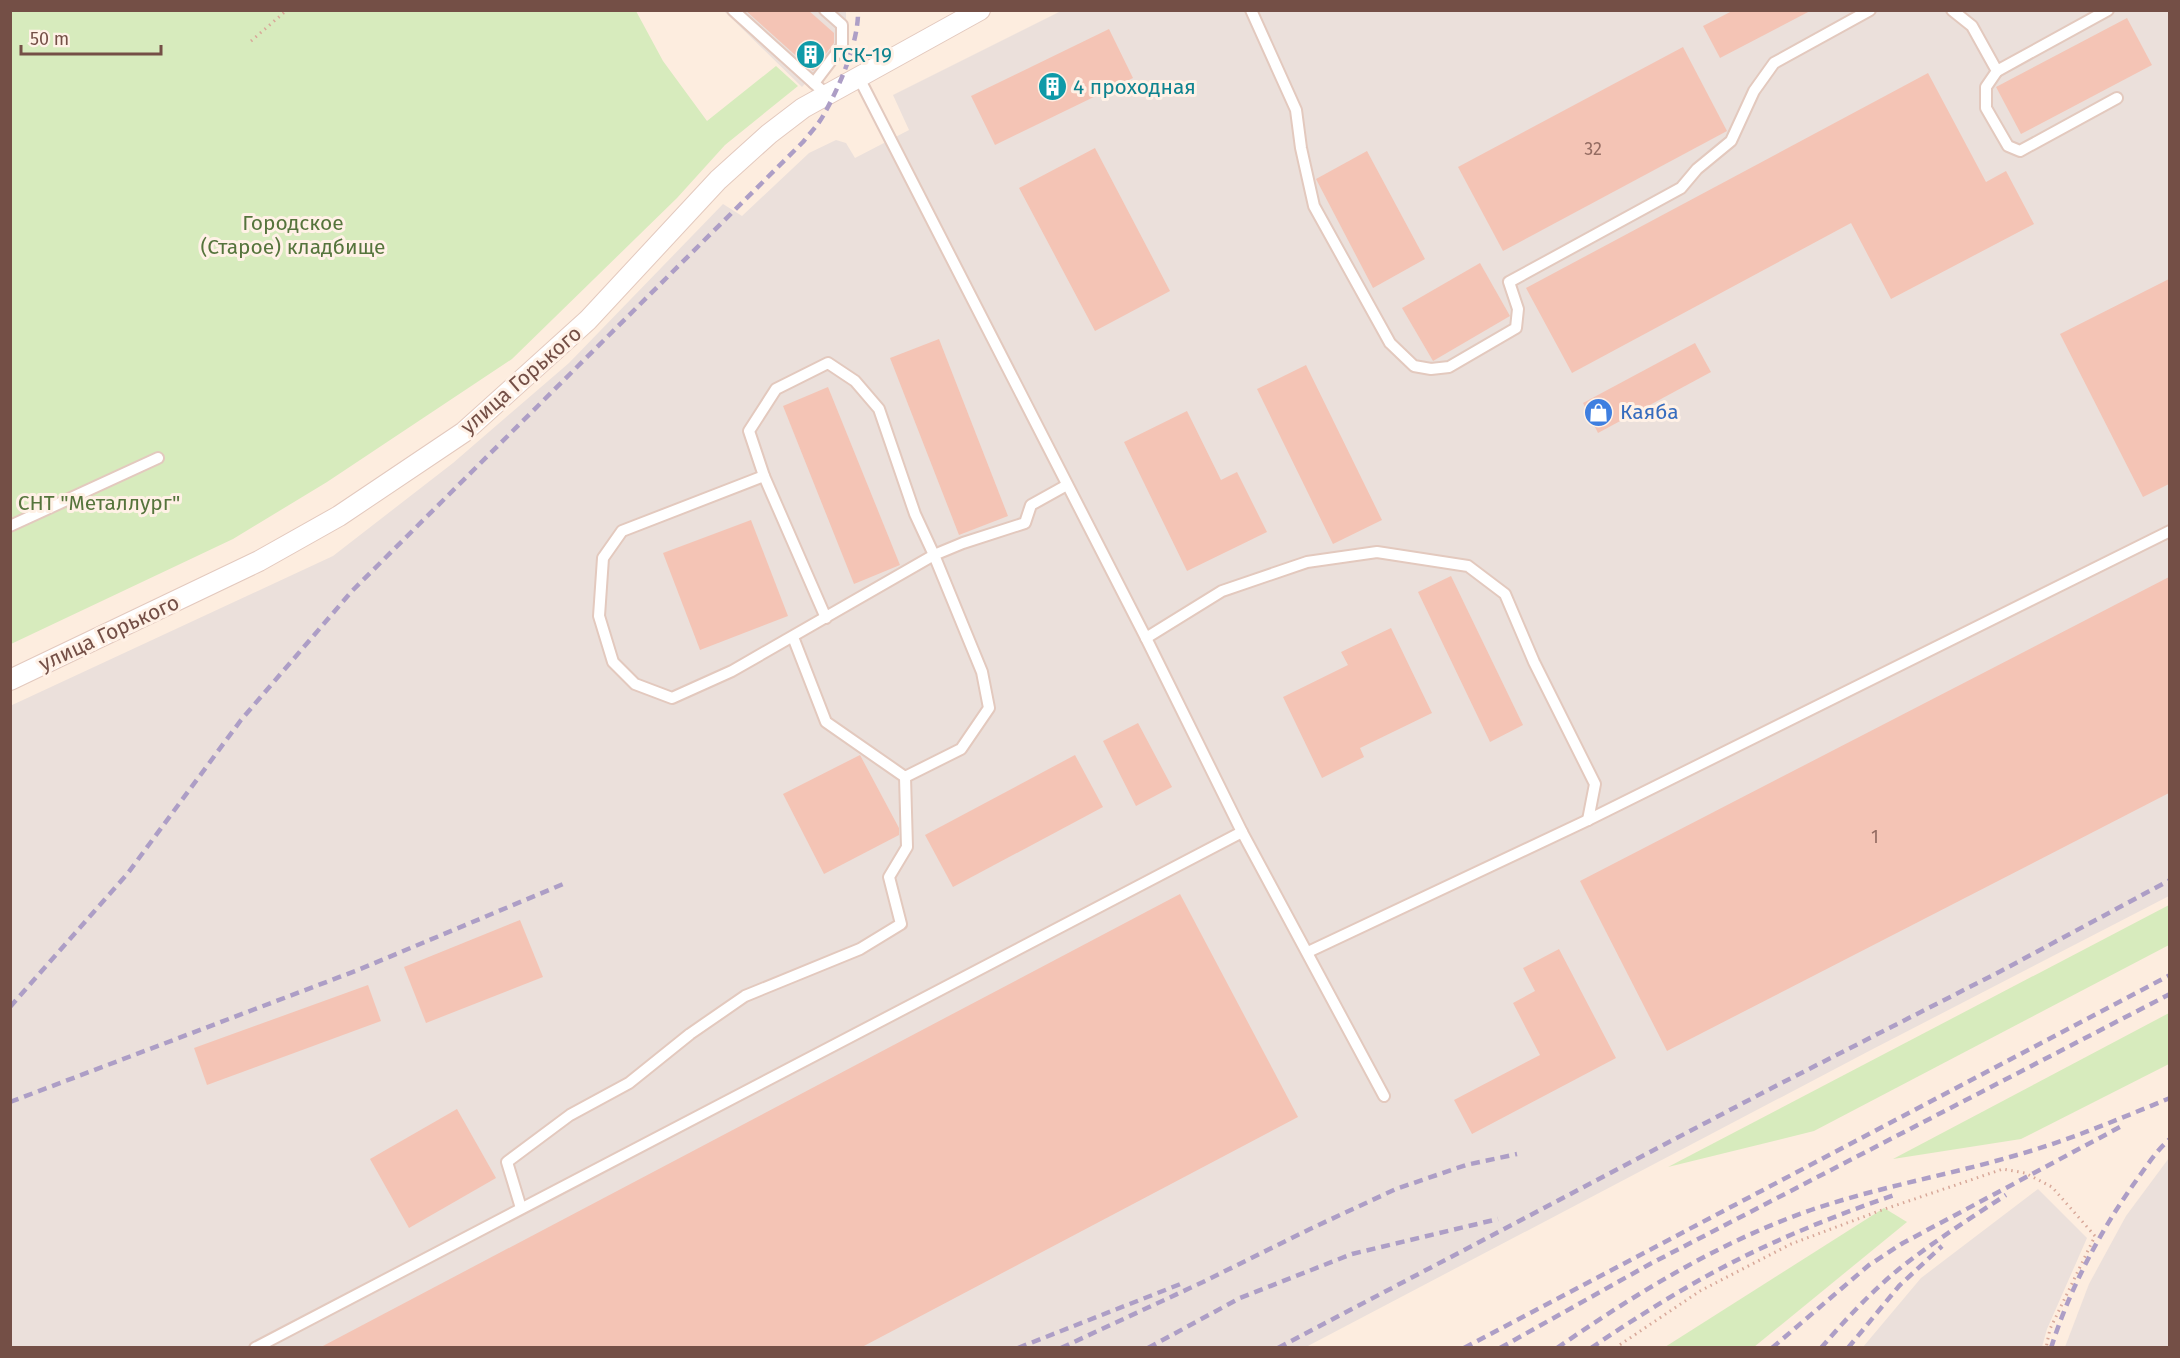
<svg xmlns="http://www.w3.org/2000/svg" width="2180" height="1358" font-family="'Fira Sans',sans-serif">
<style>
.industrial{fill:#ebe0db}
.green{fill:#d7ebbd}
.building{fill:#f4c4b5}
.lines{fill:none;stroke-linecap:round;stroke-linejoin:round}
.service-casing{stroke:#e3c9be;stroke-width:14}
.minor-casing{stroke:#e3c9be;stroke-width:22}
.path{stroke:#d8a899;stroke-width:3;stroke-dasharray:1.5 4.5;stroke-linecap:butt}
.service{stroke:#fff;stroke-width:10}
.minor{stroke:#fff;stroke-width:20}
.rail{stroke:#ad9ec6;stroke-width:4.5;stroke-dasharray:9 6;stroke-linecap:butt}
.labels{text-anchor:middle;stroke-width:6;stroke-linejoin:round;paint-order:stroke}
.number-label{font-size:18px;fill:#946c62}
.culture-label{font-size:21px;fill:#0d838f;stroke:#fff1e6;text-anchor:start}
.park-label{font-size:21px;fill:#55743c;stroke:#fff1e6}
.street-label{font-size:21px;fill:#744f46;stroke:#fff1e6}
.shop-label{font-size:21px;fill:#366cbe;stroke:#fff1e6;text-anchor:start}
</style>
<rect width="100%" height="100%" fill="#fdeddf"/>
<!-- industrial -->
<g class="industrial">
<path d="M 724,11 L 846,11 L 846,38 L 802,87 Z"/>
<path d="M 1061,11 L 2169,11 L 2169,896 L 1871,1050 L 1306,1347 L 11,1347 L 10,706 L 333,556 L 453,463 L 569,363 L 723,204 L 742,216 L 809,153 L 836,140 L 846,143 L 855,158 L 909,130 L 893,95 Z"/>
<path d="M 2169,1158 L 2169,1347 L 2065,1347 L 2089,1284 L 2126,1216 Z"/>
<path d="M 2038,1189 L 2087,1238 L 2047,1329 L 2042,1347 L 1863,1347 L 1921,1278 Z"/>
</g>
<!-- green -->
<g class="green">
<path d="M 11,11 L 636,11 L 663,61 L 707,121 L 776,66 L 798,86 L 725,145 L 677,198 L 512,359 L 327,482 L 233,539 L 11,644 Z"/>
<path d="M 2169,905 L 2169,945 L 1814,1131 L 1668,1167 Z"/>
<path d="M 2169,1013 L 2169,1064 L 2021,1139 L 1893,1159 Z"/>
<path d="M 1884,1208 L 1907,1222 L 1754,1347 L 1665,1347 Z"/>
</g>
<!-- building -->
<g class="building">
<path d="M 745,10 L 808,10 L 834,33 L 834,43 L 813,71 Z"/>
<path d="M 1734,10 L 1812,10 L 1720,58 L 1703,26 Z"/>
<path d="M 2127,18 L 2152,65 L 2021,134 L 1996,87 Z"/>
<path d="M 1109,29 L 1133,78 L 995,145 L 971,96 Z"/>
<path d="M 1683,47 L 1727,131 L 1503,251 L 1458,167 Z"/>
<path d="M 1928,73 L 1986,182 L 2006,171 L 2034,224 L 1891,299 L 1851,223 L 1572,373 L 1526,288 Z"/>
<path d="M 1095,148 L 1170,291 L 1095,331 L 1019,188 Z"/>
<path d="M 1367,151 L 1425,259 L 1373,288 L 1316,179 Z"/>
<path d="M 1480,263 L 1510,316 L 1433,361 L 1402,308 Z"/>
<path d="M 2169,279 L 2169,484 L 2143,497 L 2060,334 Z"/>
<path d="M 939,339 L 1008,516 L 959,535 L 890,358 Z"/>
<path d="M 1695,343 L 1711,372 L 1598,433 L 1583,403 Z"/>
<path d="M 1306,365 L 1382,520 L 1333,544 L 1257,389 Z"/>
<path d="M 828,387 L 900,565 L 854,584 L 783,406 Z"/>
<path d="M 1187,411 L 1221,480 L 1237,472 L 1267,532 L 1187,571 L 1124,442 Z"/>
<path d="M 751,520 L 788,616 L 700,650 L 663,553 Z"/>
<path d="M 1451,576 L 1523,725 L 1490,742 L 1418,592 Z"/>
<path d="M 2169,577 L 2169,793 L 1667,1051 L 1580,881 Z"/>
<path d="M 1391,628 L 1432,713 L 1360,748 L 1364,757 L 1322,778 L 1283,697 L 1348,665 L 1341,652 Z"/>
<path d="M 1138,723 L 1172,787 L 1136,806 L 1103,741 Z"/>
<path d="M 860,755 L 899,828 L 899,835 L 824,874 L 783,794 Z"/>
<path d="M 1075,755 L 1103,807 L 953,887 L 925,835 Z"/>
<path d="M 1180,894 L 1298,1117 L 862,1347 L 321,1347 Z"/>
<path d="M 520,920 L 543,977 L 426,1023 L 404,967 Z"/>
<path d="M 1559,949 L 1616,1058 L 1472,1134 L 1454,1100 L 1540,1055 L 1513,1003 L 1535,991 L 1523,968 Z"/>
<path d="M 368,985 L 381,1021 L 207,1085 L 194,1048 Z"/>
<path d="M 457,1109 L 496,1178 L 409,1228 L 370,1159 Z"/>
</g>
<g class="lines">
<defs>
<g id="service">
<path d="M 733,10 L 826,94"/>
<path d="M 1251,10 L 1296,110 L 1301,148 L 1314,206 L 1390,343 L 1414,366 L 1431,369 L 1449,367 L 1516,328 L 1518,309 L 1509,282 L 1681,188 L 1697,169 L 1731,141 L 1754,91 L 1774,63 L 1870,10"/>
<path d="M 1952,10 L 1972,26 L 1997,71 L 1986,87 L 1986,108 L 2008,146 L 2020,151 L 2117,98"/>
<path d="M 1997,71 L 2108,10"/>
<path d="M 858,76 L 1146,638 L 1242,832 L 1384,1096"/>
<path d="M 814,83 L 842,46 L 842,25 L 825,10"/>
<path d="M 764,476 L 826,618"/>
<path d="M 10,526 L 158,458"/>
<path d="M 793,637 L 826,722 L 905,777 L 961,749 L 989,708 L 982,672 L 934,555 L 915,514 L 879,409 L 855,381 L 828,363 L 776,389 L 749,431 L 764,476 L 622,531 L 603,558 L 599,616 L 613,662 L 635,684 L 672,698 L 732,671 L 934,555 L 963,543 L 1025,523 L 1031,505 L 1067,485"/>
<path d="M 1146,638 L 1222,591 L 1307,562 L 1377,552 L 1468,566 L 1505,594 L 1534,662 L 1595,784 L 1588,820"/>
<path d="M 1308,952 L 1588,820 L 2170,531"/>
<path d="M 521,1208 L 507,1162 L 570,1115 L 629,1083 L 690,1034 L 745,996 L 860,949 L 901,924 L 889,877 L 907,847 L 905,777"/>
<path d="M 255,1348 L 1242,832"/>
</g>
<path id="minor" d="M 10,680 L 259,561 L 339,516 L 464,432 L 588,320 L 718,180 L 769,134 L 803,108 L 980,10"/>
</defs>
<!-- service casing -->
<use href="#service" class="service-casing"/>
<!-- minor casing -->
<use href="#minor" class="minor-casing"/>
<!-- path -->
<g class="path">
<path d="M 251,41 L 287,10"/>
<path d="M 1615,1348 L 1700,1291 L 1791,1244 L 1879,1211 L 2003,1169 L 2025,1173 L 2052,1187 L 2095,1236 L 2050,1329 L 2046,1348"/>
</g>
<!-- service -->
<use href="#service" class="service"/>
<!-- minor -->
<use href="#minor" class="minor"/>
<!-- rail -->
<g class="rail">
<path d="M 10,1007 L 128,873 L 241,720 L 352,591 L 803,142 C 810,133 818,125 823,116 C 839,88 859,42 858,10"/>
<path d="M 10,1102 L 358,970 L 568,882"/>
<path d="M 1018,1348 L 1183,1283"/>
<path d="M 1061,1348 L 1203,1282 L 1310,1229 L 1396,1189 L 1466,1165 L 1517,1154"/>
<path d="M 1148,1348 L 1240,1298 L 1352,1254 L 1498,1219"/>
<path d="M 1278,1348 L 1766,1091 L 2001,971 L 2170,880"/>
<path d="M 1464,1348 L 2170,975"/>
<path d="M 1500,1348 L 1650,1264 L 2170,994"/>
<path d="M 1557,1348 C 1637,1293 1719,1242 1811,1210 C 1878,1187 1949,1175 2017,1155 C 2070,1140 2119,1119 2170,1098"/>
<path d="M 1591,1348 C 1640,1315 1692,1282 1745,1256 C 1794,1232 1845,1212 1897,1194"/>
<path d="M 1772,1348 L 1869,1265 L 1903,1243 L 2120,1127"/>
<path d="M 1821,1348 C 1845,1320 1871,1292 1899,1269 C 1933,1242 1969,1219 2006,1195"/>
<path d="M 1848,1348 L 1899,1286 L 1942,1246"/>
<path d="M 2051,1348 C 2070,1288 2101,1229 2138,1178 C 2148,1164 2157,1150 2170,1139"/>
</g>
</g>
<!-- icons -->
<defs>
<symbol id="building-disc" viewBox="-11 -11 22 22"><circle r="9.5" fill="#0f9aa8" stroke="#fff1e6"/><path d="M-4-6H4V6H1V3H-1V6H-4ZM-2.5-4.3h1.7v1.8h-1.7ZM.8-4.3h1.7v1.8H.8ZM-2.5-1h1.7V.8h-1.7ZM.8-1h1.7V.8H.8Z" fill="#fff"/></symbol>
<symbol id="shop-disc" viewBox="-11 -11 22 22"><circle r="9.5" fill="#3f7fe0" stroke="#fff1e6"/><path d="M-5-2.5h2.3a2.7 3.5 0 0 1 5.4 0H5L5.5 6h-11ZM-1.5-2.5h3a1.5 2.3 0 0 0-3 0Z" fill="#fff"/></symbol>
</defs>
<g fill-rule="evenodd">
<use href="#building-disc" x="794" y="38" width="33" height="33"/>
<use href="#building-disc" x="1036" y="70" width="33" height="33"/>
<use href="#shop-disc" x="1582" y="396" width="33" height="33"/>
</g>
<g class="labels">
<!-- number labels -->
<g class="number-label">
<text x="1593" y="155">32</text>
<text x="1875" y="843">1</text>
</g>
<!-- culture labels -->
<g class="culture-label">
<text x="832" y="62">ГСК-19</text>
<text x="1073" y="94">4 проходная</text>
</g>
<!-- park labels -->
<g class="park-label">
<text x="293" y="230">Городское<tspan x="293" dy="24">(Старое) кладбище</tspan></text>
<text x="99" y="510">СНТ "Металлург"</text>
</g>
<!-- street labels -->
<g class="street-label">
<text transform="translate(521 380) rotate(-41)" y="7">улица Горького</text>
<text transform="translate(109 633) rotate(-25)" y="7">улица Горького</text>
</g>
<!-- shop labels -->
<g class="shop-label">
<text x="1620" y="419">Каяба</text>
</g>
</g>
<!-- border -->
<rect width="2180" height="1358" fill="none" stroke="#744f46" stroke-width="24"/>
<!-- scale -->
<path d="M21 45v9h140v-9" fill="none" stroke="#744f46" stroke-width="3"/>
<text x="30" y="45" font-size="18" fill="#744f46" stroke="#fff1e6" stroke-width="4.5" paint-order="stroke">50 m</text>
</svg>
